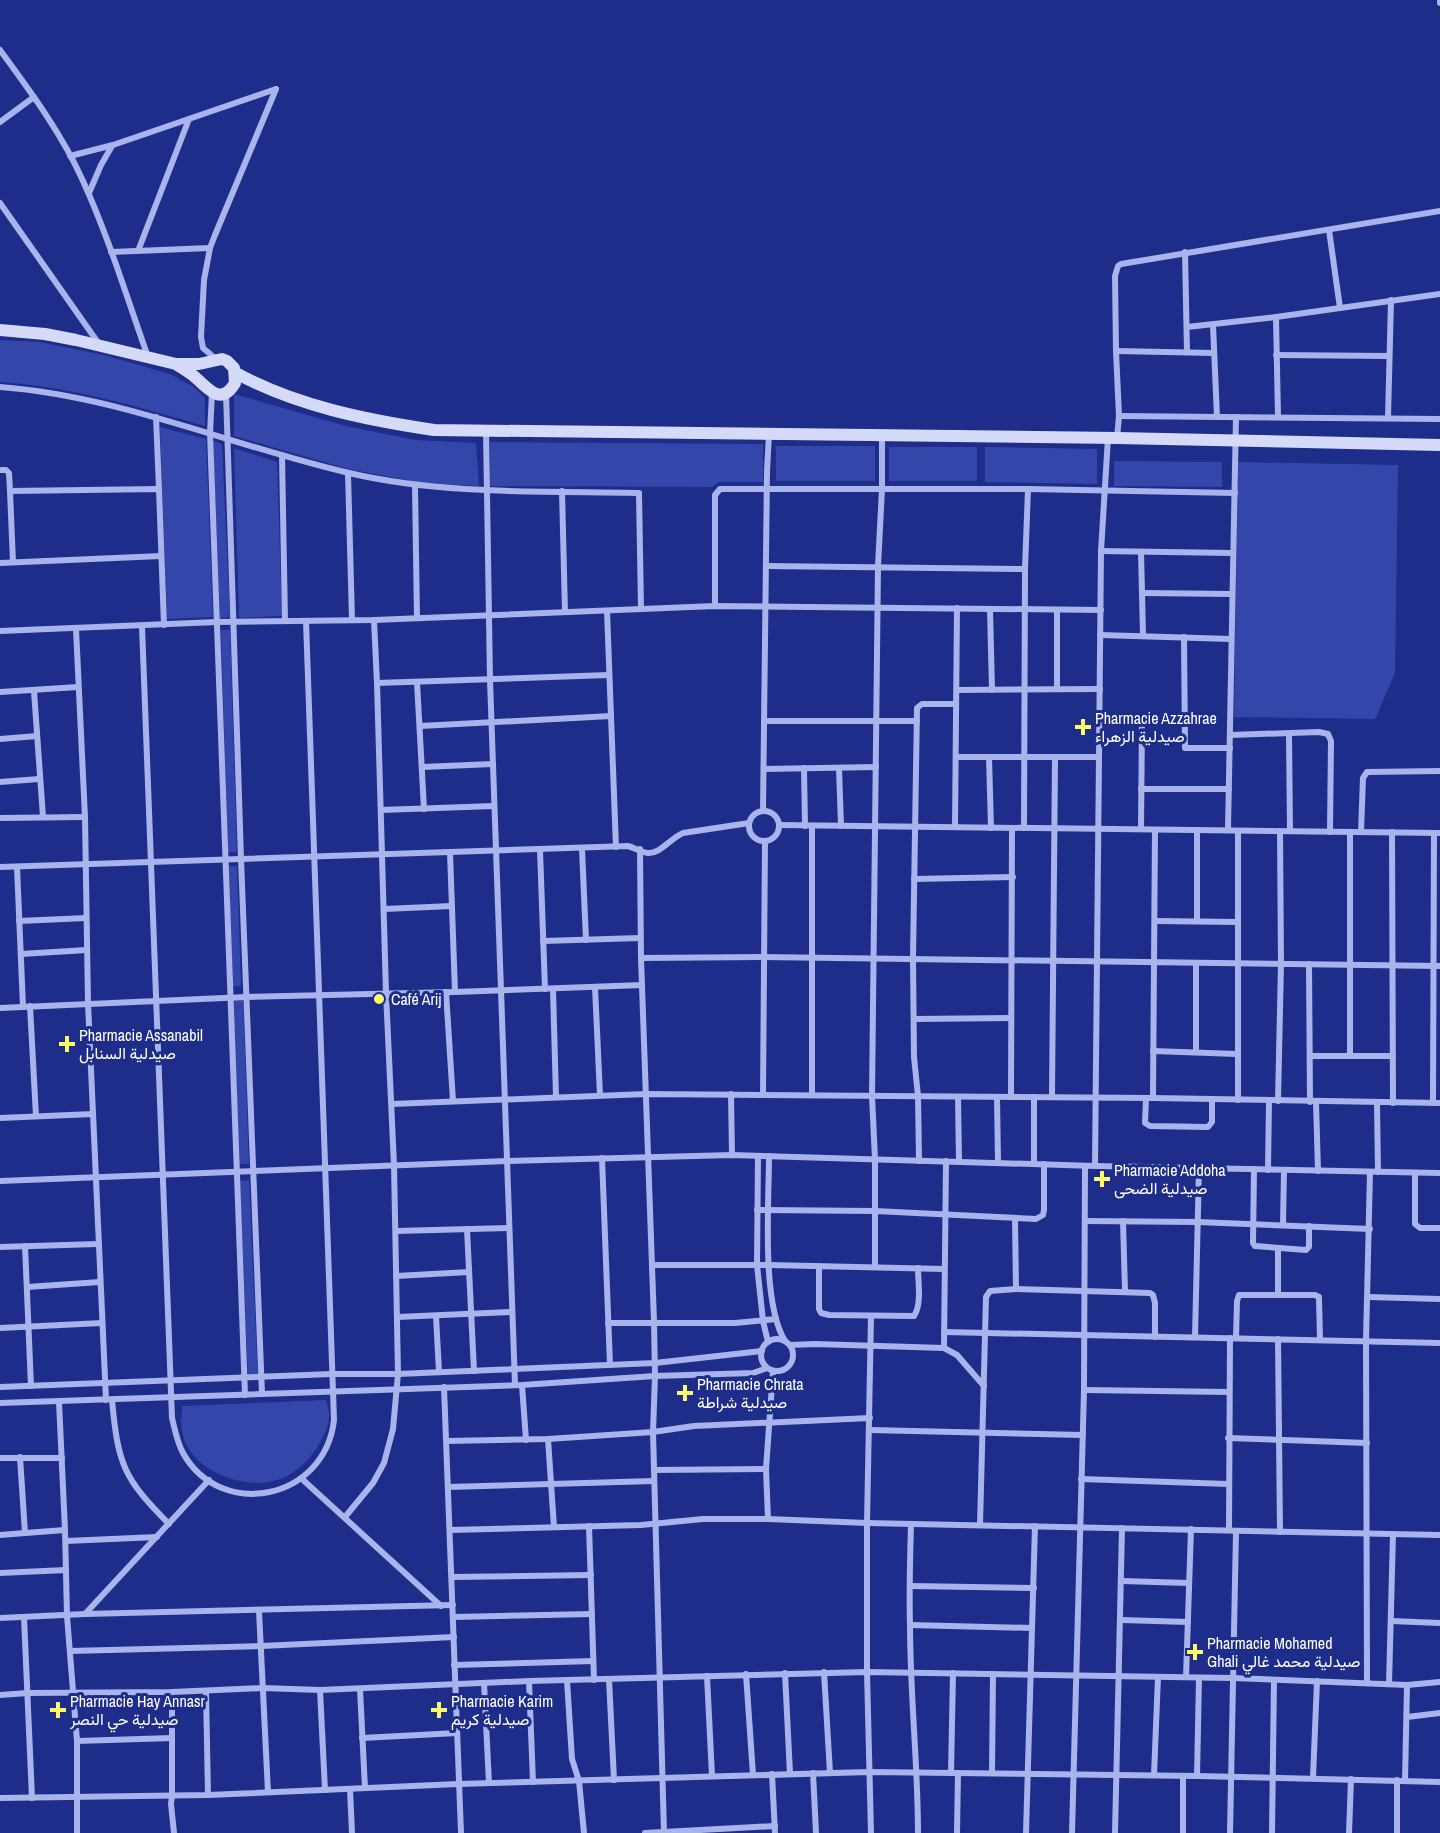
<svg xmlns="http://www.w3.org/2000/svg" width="1440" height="1833" font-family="'Archivo Narrow',Vazirmatn,sans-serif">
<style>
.green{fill:#3446a9}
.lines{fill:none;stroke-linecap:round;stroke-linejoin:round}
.street{stroke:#a9b3ec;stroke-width:6}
.secondary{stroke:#d5daf9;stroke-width:12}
.poi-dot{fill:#fafb68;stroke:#1e2d8a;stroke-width:2}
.labels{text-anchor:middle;stroke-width:6;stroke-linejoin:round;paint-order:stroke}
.poi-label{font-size:16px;fill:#fff;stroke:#1e2d8a;text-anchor:start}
</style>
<rect width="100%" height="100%" fill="#1e2d8a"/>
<!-- green -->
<g class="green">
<path d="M 0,340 L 39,342 L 104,355 L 170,374 L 194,387 L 205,398 L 205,426 C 139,407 69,386 0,382 Z"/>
<path d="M 234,394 L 346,426 L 415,440 L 476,443 L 479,486 L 422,483 L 348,469 L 234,436 Z"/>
<path d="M 160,427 L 206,439 L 213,617 L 167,619 Z"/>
<path d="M 213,441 L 222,444 L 230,617 L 220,618 Z"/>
<path d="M 490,442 L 763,444 L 763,482 L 719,482 L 712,487 L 490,486 Z"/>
<rect x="776" y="446" width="99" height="35"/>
<rect x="889" y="447" width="88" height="34"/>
<path d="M 985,447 L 1097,449 L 1097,484 L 985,482 Z"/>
<path d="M 234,448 L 277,462 L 282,616 L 239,618 Z"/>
<path d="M 1114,461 L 1222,462 L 1222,487 L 1114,486 Z"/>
<path d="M 1238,462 L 1398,465 L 1395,673 L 1375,719 L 1234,717 Z"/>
<path d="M 221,630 L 230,630 L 237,852 L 228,852 Z"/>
<path d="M 228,866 L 237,866 L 241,986 L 233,986 Z"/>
<path d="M 233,1000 L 243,1000 L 249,1164 L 239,1164 Z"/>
<path d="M 249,1180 L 258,1378 L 248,1379 L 240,1181 Z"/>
<path d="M 326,1400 C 327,1406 330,1413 329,1418 C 329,1426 323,1437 319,1444 C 310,1461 293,1476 274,1481 C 239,1489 187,1469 182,1430 C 180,1422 182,1414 182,1406 Z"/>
</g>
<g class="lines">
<!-- street -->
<g class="street">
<path d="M 1440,0 L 1440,3"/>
<path d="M 0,50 C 30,91 62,134 83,181 C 109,238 127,298 148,357"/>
<path d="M 0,122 L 34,97"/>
<path d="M 70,156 L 113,145 L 276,89"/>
<path d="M 89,193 L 101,165 L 112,146"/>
<path d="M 0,203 L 99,344"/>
<path d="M 1329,230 L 1340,308"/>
<path d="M 138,251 L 189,119"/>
<path d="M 111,252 L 210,248"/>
<path d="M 1185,252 L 1187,352"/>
<path d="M 1276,317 L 1278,417"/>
<path d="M 1213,325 L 1217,417"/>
<path d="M 1187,327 L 1276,317 L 1440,294"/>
<path d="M 1116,351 L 1214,353"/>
<path d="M 1276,355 L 1389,356"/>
<path d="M 216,359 L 203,348 L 201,337 L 204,280 L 210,248 L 215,235 L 276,89"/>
<path d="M 0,387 C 120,396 232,446 349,473 C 443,495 542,491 639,493 L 641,609"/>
<path d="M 212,393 L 210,433 L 245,1395"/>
<path d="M 226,393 L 241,859 L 262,1394"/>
<path d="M 1119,416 L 1440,419"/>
<path d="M 156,417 L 159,489"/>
<path d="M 1388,418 L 1391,300"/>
<path d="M 486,430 L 490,680 L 515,1385"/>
<path d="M 1117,438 L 1119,416 L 1116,351 L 1115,276 L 1118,266 L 1121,264 L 1440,211"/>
<path d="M 282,455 L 285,621"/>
<path d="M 0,470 L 6,470 L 9,473 L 10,491 L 159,489 L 164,625"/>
<path d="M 348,473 L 352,620"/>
<path d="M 415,486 L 417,618"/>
<path d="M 10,491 L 13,562"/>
<path d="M 562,491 L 565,612"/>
<path d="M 1101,551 L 1232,553"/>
<path d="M 1141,552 L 1143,635"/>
<path d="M 0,563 L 161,556"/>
<path d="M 766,566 L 1025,569"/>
<path d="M 1142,593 L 1232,594"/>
<path d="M 715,606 L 715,495 L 720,489 L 1028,489 L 1235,493"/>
<path d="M 990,609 L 992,690"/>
<path d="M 607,611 L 616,847"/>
<path d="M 374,620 L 377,683"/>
<path d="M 142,626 L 172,1418 C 175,1430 177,1442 183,1453 C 221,1521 325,1500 334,1420 L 306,621"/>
<path d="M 76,629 L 85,817 L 88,1003 L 106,1400"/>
<path d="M 0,631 L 217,622 L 374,620 L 715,606 L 1101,610"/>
<path d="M 1100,635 L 1231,639"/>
<path d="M 1184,637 L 1185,748 L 1230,748"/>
<path d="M 417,682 L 424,809"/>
<path d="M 1057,689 L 1057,610"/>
<path d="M 957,690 L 1100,689"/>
<path d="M 34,691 L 43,817"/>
<path d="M 0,692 L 78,687"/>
<path d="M 1100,720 L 1184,721"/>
<path d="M 764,721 L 917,721"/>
<path d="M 420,726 L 611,716"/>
<path d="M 1289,734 L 1290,831"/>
<path d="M 1230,735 L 1319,732 L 1328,734 L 1331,741 L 1330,832"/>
<path d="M 0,739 L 37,736"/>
<path d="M 956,757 L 1099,757"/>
<path d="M 989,757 L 991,828"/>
<path d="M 422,767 L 493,764"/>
<path d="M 804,768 L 805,826"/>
<path d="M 839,768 L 841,826"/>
<path d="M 764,769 L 876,767"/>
<path d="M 0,782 L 39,779"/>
<path d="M 1141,789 L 1229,789"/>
<path d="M 381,810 L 494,806"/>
<circle cx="764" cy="826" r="15"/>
<path d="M 763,811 L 767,471 L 769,434"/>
<path d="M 0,818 L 85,817"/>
<path d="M 779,825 L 1440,833"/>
<path d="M 955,827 L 957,608"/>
<path d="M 1024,828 L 1025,569 L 1028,489"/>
<path d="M 1141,829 L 1142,721"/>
<path d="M 1228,830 L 1236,417"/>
<path d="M 1350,832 L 1350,1056"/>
<path d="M 1361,832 L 1363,778 L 1367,772 L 1440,771"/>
<path d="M 1392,832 L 1393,1103"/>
<path d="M 582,849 L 586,940"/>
<path d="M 640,849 L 641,958 L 654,1322 L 655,1376 L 653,1432 L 664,1833"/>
<path d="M 540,850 L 545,989"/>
<path d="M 450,852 L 455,992"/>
<path d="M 0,867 L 628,846 C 635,848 641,852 648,853 C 660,854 671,838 683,833 L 749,823"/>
<path d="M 17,867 L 23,1007"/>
<path d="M 914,879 L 1013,877"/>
<path d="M 384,909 L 452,906"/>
<path d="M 19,921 L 86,918"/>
<path d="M 1155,921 L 1238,922"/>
<path d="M 1197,921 L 1197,830"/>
<path d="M 543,941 L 640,938"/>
<path d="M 21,954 L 87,950"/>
<path d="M 641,958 L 762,957 L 1440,966"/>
<path d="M 1309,964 L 1310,1102"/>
<path d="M 595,987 L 600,1095"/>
<path d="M 553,989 L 556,1097"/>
<path d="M 446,992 L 453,1101"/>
<path d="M 30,1006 L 36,1116"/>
<path d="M 0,1008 L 246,997 L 455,992 L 642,985"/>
<path d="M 914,1019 L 1011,1018"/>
<path d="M 1153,1051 L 1237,1054"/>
<path d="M 1196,1052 L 1196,963"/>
<path d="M 1310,1056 L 1393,1056"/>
<path d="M 731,1094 L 732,1155"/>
<path d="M 763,1095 L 765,841"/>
<path d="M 812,1095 L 812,826"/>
<path d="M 958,1097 L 959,1162"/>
<path d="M 997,1097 L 998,1163"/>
<path d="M 1011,1097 L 1012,828"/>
<path d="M 1052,1097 L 1055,757"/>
<path d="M 1146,1098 L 1145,1123 L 1150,1126 L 1208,1127 L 1212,1122 L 1212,1100"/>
<path d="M 1153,1098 L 1155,830"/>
<path d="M 1238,1100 L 1238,831"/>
<path d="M 1278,1101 L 1281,964 L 1280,831"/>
<path d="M 1316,1102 L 1318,1171"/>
<path d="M 1377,1103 L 1378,1172"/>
<path d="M 1433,1103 L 1434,833"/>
<path d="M 392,1104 L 646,1094 L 1153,1098 L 1440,1103"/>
<path d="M 0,1118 L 93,1114"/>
<path d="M 758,1156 L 757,1265 L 763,1321 L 768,1342"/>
<path d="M 769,1156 C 769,1203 761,1302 785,1341"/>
<path d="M 602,1158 L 610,1365"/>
<path d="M 919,1161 L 918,1096 L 914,1057 L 913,958 L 917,708 L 922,704 L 956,704"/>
<path d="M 1034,1164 L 1034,1097"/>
<path d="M 1095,1166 L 1101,551 L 1108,438"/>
<path d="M 1254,1169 L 1253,1243 L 1255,1246 L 1306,1250 L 1309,1247 L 1309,1226"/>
<path d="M 1268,1170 L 1269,1101"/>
<path d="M 1415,1173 L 1415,1224 L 1420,1228 L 1440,1228"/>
<path d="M 0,1181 L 507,1161 L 732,1155 L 1095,1166 L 1440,1173"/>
<path d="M 757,1210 L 875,1211 L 1036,1219 L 1043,1215 L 1044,1210 L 1044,1164"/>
<path d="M 1015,1219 L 1016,1289"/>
<path d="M 1085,1221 L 1198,1222 L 1370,1229"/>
<path d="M 1123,1221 L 1125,1291"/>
<path d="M 1283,1225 L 1284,1170"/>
<path d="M 467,1229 L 474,1371"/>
<path d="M 396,1231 L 509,1228"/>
<path d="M 25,1246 L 31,1386"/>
<path d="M 0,1247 L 98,1244"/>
<path d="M 653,1265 L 769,1265 L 944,1269"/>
<path d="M 819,1266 L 819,1309 L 821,1313 L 829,1315 L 914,1316 C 922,1304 918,1282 918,1268"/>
<path d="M 875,1267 L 875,1159 L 872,1096 L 878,566 L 882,489 L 882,435"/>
<path d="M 396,1276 L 469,1272"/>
<path d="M 27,1287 L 100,1282"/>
<path d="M 1278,1294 L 1278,1249"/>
<path d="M 1368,1297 L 1440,1299"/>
<path d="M 436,1316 L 439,1372"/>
<path d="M 397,1317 L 512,1312"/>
<path d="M 608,1323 L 735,1323 L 776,1319"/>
<path d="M 0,1328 L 102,1323"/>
<path d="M 944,1332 L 1440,1343"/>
<path d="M 1195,1337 L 1199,1168"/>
<path d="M 1236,1338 L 1237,1301 L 1239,1295 L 1315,1295 L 1319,1297 L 1320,1340"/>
<path d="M 1278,1339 L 1280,1532"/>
<circle cx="777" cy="1355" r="16"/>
<path d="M 790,1345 L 815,1344 L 944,1348 L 957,1355 L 984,1386"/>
<path d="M 944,1348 L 946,1161"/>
<path d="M 522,1385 L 526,1440"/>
<path d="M 0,1387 L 332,1374 L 398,1374 L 655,1363 L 762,1351"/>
<path d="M 444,1387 L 461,1833"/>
<path d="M 1084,1390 L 1229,1392"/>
<path d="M 112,1400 C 118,1464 123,1478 169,1524"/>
<path d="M 59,1402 L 65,1530 L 67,1616 L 77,1741 L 77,1833"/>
<path d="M 0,1403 L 522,1385 L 655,1376 L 753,1373 L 767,1368"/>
<path d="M 870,1430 L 1083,1435"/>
<path d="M 1228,1438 L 1367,1443"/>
<path d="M 548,1439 L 554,1527"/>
<path d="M 446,1441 L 548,1439 L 653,1432 L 694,1426 L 870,1418"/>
<path d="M 0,1458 L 62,1458"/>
<path d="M 654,1470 L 766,1469"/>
<path d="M 302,1479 L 441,1606"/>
<path d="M 1081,1479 L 1228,1484"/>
<path d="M 448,1487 L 654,1481"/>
<path d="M 345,1517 L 373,1483 L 384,1463 L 393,1429 L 398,1374 L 394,1165 L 386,993 L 377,683 L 609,675"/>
<path d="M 768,1519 L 766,1469 L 773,1371"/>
<path d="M 911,1524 C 910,1558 909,1592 910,1625 C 910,1695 918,1764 918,1833"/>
<path d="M 980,1525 L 986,1297 L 990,1291 L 1016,1289 L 1150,1293 L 1153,1295 L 1155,1303 L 1155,1337"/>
<path d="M 589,1526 L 594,1680"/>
<path d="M 450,1530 L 641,1525 L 703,1519 L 768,1519 L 867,1523 L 1440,1535"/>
<path d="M 1229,1530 L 1230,1338"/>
<path d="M 25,1533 L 65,1530"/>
<path d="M 0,1535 L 25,1533 L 20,1457"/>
<path d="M 66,1541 L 157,1537"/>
<path d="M 0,1573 L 66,1570"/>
<path d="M 452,1577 L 591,1575"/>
<path d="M 1122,1581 L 1189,1583"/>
<path d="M 910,1586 L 1034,1588"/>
<path d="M 259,1611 L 268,1792"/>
<path d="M 85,1614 L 209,1480"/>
<path d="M 24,1617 L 32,1798"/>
<path d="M 453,1617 L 592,1614"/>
<path d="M 0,1618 L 85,1614 L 453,1605"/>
<path d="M 1121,1620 L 1188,1622"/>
<path d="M 1391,1621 L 1440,1623"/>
<path d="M 910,1625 L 1032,1628"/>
<path d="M 70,1651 L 261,1646 L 454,1637"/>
<path d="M 454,1665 L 593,1661"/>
<path d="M 824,1672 L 830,1773"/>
<path d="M 785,1673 L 790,1774"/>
<path d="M 746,1674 L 753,1775"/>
<path d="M 707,1676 L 712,1776"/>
<path d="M 1186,1677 L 1191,1529"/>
<path d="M 609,1679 L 614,1780"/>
<path d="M 567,1680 L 572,1759 L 579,1781 L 584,1833"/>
<path d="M 529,1681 L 533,1782"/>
<path d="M 484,1683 L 489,1783"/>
<path d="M 1367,1683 L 1366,1341 L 1370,1172"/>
<path d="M 1389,1684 L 1393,1534"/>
<path d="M 360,1689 L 365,1788"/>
<path d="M 320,1690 L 325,1790"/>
<path d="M 206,1691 L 208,1795"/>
<path d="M 172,1692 L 172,1796 L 171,1804 L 174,1833"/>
<path d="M 0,1695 L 28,1693 L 172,1692 L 263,1688 L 320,1690 L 529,1681 L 867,1672 L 1232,1678 L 1407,1685 L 1440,1682"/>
<path d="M 1407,1717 L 1440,1713"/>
<path d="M 362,1738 L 457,1733"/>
<path d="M 77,1741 L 172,1738"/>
<path d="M 813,1773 L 816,1833"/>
<path d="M 951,1773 L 953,1673"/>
<path d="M 992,1773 L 993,1674"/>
<path d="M 772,1774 L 775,1833"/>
<path d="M 1154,1775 L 1158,1677"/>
<path d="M 1183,1776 L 1183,1833"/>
<path d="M 1197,1776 L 1199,1678"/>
<path d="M 1313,1778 L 1317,1681"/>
<path d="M 1405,1781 L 1407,1685"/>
<path d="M 350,1789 L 352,1833"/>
<path d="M 0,1798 L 208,1795 L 458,1784 L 869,1772 L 1197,1776 L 1440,1782"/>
<path d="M 645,1833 L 775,1826"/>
<path d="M 871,1833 L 867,1672 L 867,1523 L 871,1316"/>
<path d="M 957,1833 L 958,1773"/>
<path d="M 1026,1833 L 1035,1526"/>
<path d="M 1072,1833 L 1084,1390 L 1085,1166"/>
<path d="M 1115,1833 L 1122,1528"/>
<path d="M 1230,1833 L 1236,1531"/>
<path d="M 1272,1833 L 1274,1680"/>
<path d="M 1349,1833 L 1351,1779"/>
<path d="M 1397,1833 L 1397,1780"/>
</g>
<!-- secondary -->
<g class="secondary">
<path d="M 0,330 L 45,334 L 76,340 L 176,364 L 199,364 L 222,359 L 227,361 L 234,368 L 235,383 C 221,407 208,388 196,378 C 190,372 183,369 176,364"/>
<path d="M 236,373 C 296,406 367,420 434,430 L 1117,438 L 1440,445"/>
</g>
</g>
<!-- markers -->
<g class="poi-dot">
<path d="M1080 718h6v6h6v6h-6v6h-6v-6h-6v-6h6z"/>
<circle cx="379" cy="999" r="6"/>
<path d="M64 1035h6v6h6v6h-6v6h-6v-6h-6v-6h6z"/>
<path d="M1099 1170h6v6h6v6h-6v6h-6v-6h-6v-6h6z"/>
<path d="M682 1384h6v6h6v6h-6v6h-6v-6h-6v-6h6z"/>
<path d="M1192 1643h6v6h6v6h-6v6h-6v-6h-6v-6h6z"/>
<path d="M55 1701h6v6h6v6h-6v6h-6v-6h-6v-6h6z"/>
<path d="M436 1701h6v6h6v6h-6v6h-6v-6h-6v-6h6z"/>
</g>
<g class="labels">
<!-- poi labels -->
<g class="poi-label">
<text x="1095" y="724">Pharmacie Azzahrae<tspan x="1095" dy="18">صيدلية الزهراء</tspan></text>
<text x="391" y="1005">Café Arij</text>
<text x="79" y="1041">Pharmacie Assanabil<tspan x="79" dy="18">صيدلية السنابل</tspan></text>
<text x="1114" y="1176">Pharmacie Addoha<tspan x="1114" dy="18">صيدلية الضحى</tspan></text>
<text x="697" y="1390">Pharmacie Chrata<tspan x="697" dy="18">صيدلية شراطة</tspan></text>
<text x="1207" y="1649">Pharmacie Mohamed<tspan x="1207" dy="18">Ghali صيدلية محمد غالي</tspan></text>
<text x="70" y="1707">Pharmacie Hay Annasr<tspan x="70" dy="18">صيدلية حي النصر</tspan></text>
<text x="451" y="1707">Pharmacie Karim<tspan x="451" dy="18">صيدلية كريم</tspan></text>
</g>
</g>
</svg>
